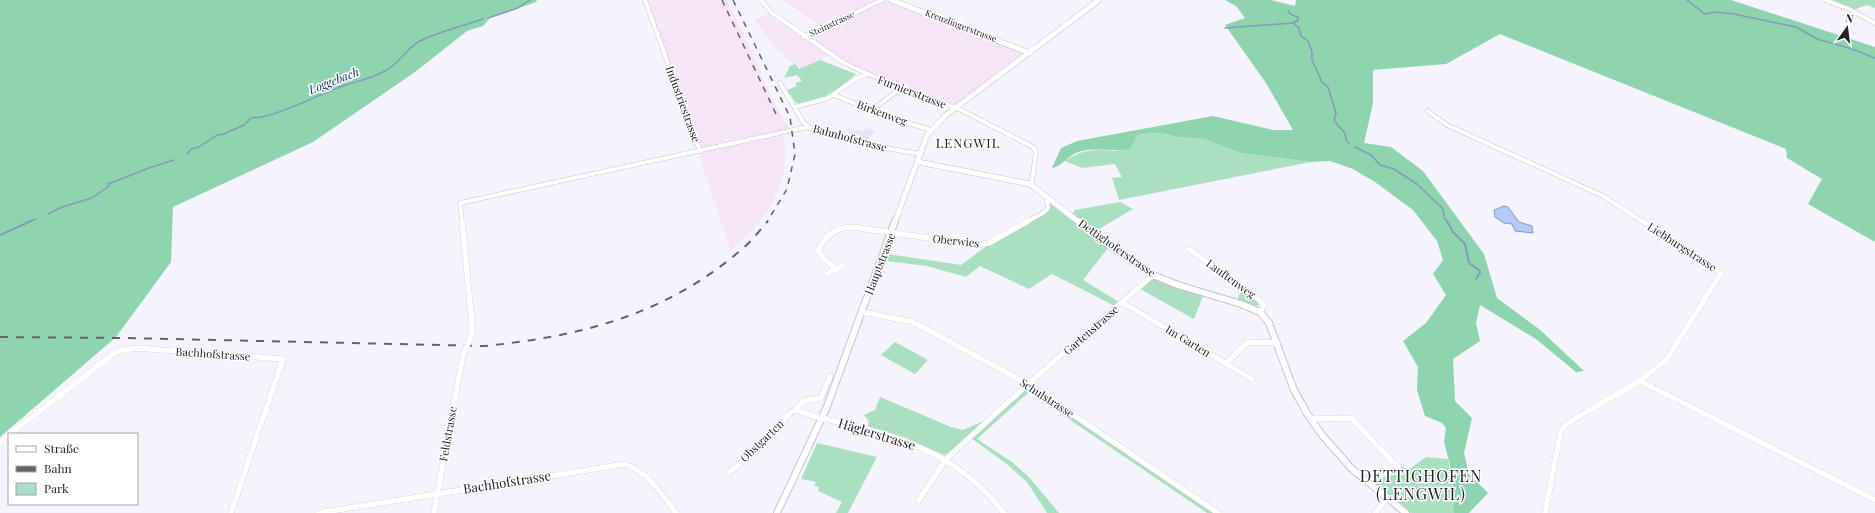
<svg xmlns="http://www.w3.org/2000/svg" width="1875" height="513" font-family="'Playfair Display',serif">
<style>
.industrial{fill:#f6e5f7}
.built{fill:#e7e6f6}
.green{fill:#aadfc2}
.forest{fill:#8dd4af}
.water{fill:#b2ccfa;stroke:#8799ba}
.lines{fill:none;stroke-linecap:round;stroke-linejoin:round}
.stream-far1{stroke:#8799ba;stroke-width:1.5}
.stream{stroke:#8799ba;stroke-width:2}
.minor-far1-casing{stroke:#c5c5cd;stroke-width:5}
.minor-casing{stroke:#c5c5cd;stroke-width:6}
.tertiary-far1-casing{stroke:#c5c5cd;stroke-width:6}
.tertiary-casing{stroke:#c5c5cd;stroke-width:8}
.minor-far1{stroke:#fff;stroke-width:4}
.minor{stroke:#fff;stroke-width:5.5}
.tertiary-far1{stroke:#fff;stroke-width:5}
.tertiary{stroke:#fff;stroke-width:6}
.rail-far1{stroke:#646369;stroke-width:1.5;stroke-dasharray:6 6;stroke-linecap:butt}
.rail{stroke:#646369;stroke-width:2;stroke-dasharray:8 8;stroke-linecap:butt}
.minor-bridge-casing{stroke:#c5c5cd;stroke-width:6;stroke-linecap:butt}
.minor-bridge{stroke:#fff;stroke-width:5.5}
.labels{text-anchor:middle;stroke-width:3;stroke-linejoin:round;paint-order:stroke}
.far-street-label{font-size:9px;fill:#222125;stroke:#fff}
.street-label{font-size:11px;fill:#222125;stroke:#fff}
.water-label{font-size:12px;font-style:italic;fill:#103374;stroke:#fff}
.quarter-label{font-size:13px;letter-spacing:1px;fill:#222125;stroke:#fff}
.near-street-label{font-size:13px;fill:#222125;stroke:#fff}
.near-quarter-label{font-size:16px;letter-spacing:1px;fill:#222125;stroke:#fff}
</style>
<rect width="100%" height="100%" fill="#f5f4fd"/>
<!-- industrial -->
<g class="industrial">
<path d="M 644,0 L 727,0 L 762,73 L 760,74 L 789,130 L 784,132 L 785,151 L 784,173 L 773,202 L 754,229 L 731,251 L 699,155 L 700,150 Z"/>
<path d="M 782,0 L 891,0 L 1030,53 L 956,108 L 869,75 L 831,55 L 799,69 L 777,49 L 754,20 L 770,14 L 801,37 L 823,27 Z"/>
</g>
<!-- built -->
<path class="built" d="M 848,128 L 863,131 L 866,128 L 876,130 L 867,140 L 858,138 L 860,135 L 845,132 Z"/>
<!-- green -->
<g class="green">
<path d="M 1829,0 L 1875,0 L 1875,8 L 1867,5 L 1853,10 Z"/>
<path d="M 820,60 L 856,74 C 840,88 818,106 796,103 L 787,90 L 797,86 L 795,83 L 802,81 L 797,75 L 784,78 L 790,66 L 795,64 L 799,69 Z"/>
<path d="M 1162,133 L 1177,137 L 1205,139 L 1240,153 L 1311,162 L 1119,200 L 1112,178 L 1122,177 L 1115,164 L 1082,168 L 1065,161 C 1082,149 1096,149 1116,151 L 1139,134 Z"/>
<path d="M 1120,202 L 1133,209 L 1094,232 L 1072,214 L 1075,210 Z"/>
<path d="M 1049,203 L 1108,248 L 1083,280 L 1119,302 L 1115,306 L 1052,274 L 1029,289 L 980,266 L 966,277 L 927,266 L 886,261 L 888,254 L 961,265 L 988,245 L 1047,212 Z"/>
<path d="M 1155,279 L 1203,296 L 1194,319 L 1140,289 L 1151,280 Z"/>
<path d="M 1242,287 L 1254,297 L 1259,305 L 1253,306 L 1219,296 L 1220,294 L 1238,299 Z"/>
<path d="M 895,342 L 928,360 L 915,374 L 881,355 Z"/>
<path d="M 1026,389 L 1033,390 L 1215,513 L 1207,513 L 1029,392 L 977,439 L 1012,462 L 1028,476 L 1059,513 L 1047,513 L 1027,482 L 1008,465 L 971,438 Z"/>
<path d="M 880,397 L 951,427 L 963,430 L 981,422 L 981,424 L 947,454 L 944,455 L 904,437 L 868,426 L 869,421 L 864,415 L 875,410 Z"/>
<path d="M 817,443 L 877,457 L 848,513 L 836,513 L 842,502 L 818,491 L 819,487 L 814,486 L 816,482 L 801,479 Z"/>
<path d="M 1426,457 L 1448,459 L 1455,498 L 1453,511 L 1454,513 L 1411,513 L 1373,484 L 1401,466 L 1408,470 Z"/>
</g>
<!-- forest -->
<g class="forest">
<path d="M 0,0 L 537,0 L 536,2 L 490,18 L 483,26 L 467,31 L 415,72 L 313,142 L 173,207 L 171,262 L 116,337 L 0,437 Z"/>
<path d="M 1225,0 L 1271,0 L 1295,6 L 1296,0 L 1731,0 L 1875,47 L 1875,242 L 1808,204 L 1822,179 L 1787,158 L 1786,149 L 1500,34 L 1446,64 L 1373,70 L 1373,103 L 1364,143 L 1391,147 L 1423,171 L 1484,254 L 1497,298 L 1539,329 L 1584,371 L 1576,372 L 1536,339 L 1480,305 L 1476,323 L 1480,341 L 1453,359 L 1455,401 L 1472,418 L 1464,453 L 1469,474 L 1488,493 L 1469,513 L 1454,513 L 1453,511 L 1455,498 L 1450,465 L 1444,442 L 1446,428 L 1442,423 L 1425,416 L 1417,390 L 1418,367 L 1403,341 L 1426,323 L 1446,295 L 1433,274 L 1443,260 L 1437,241 L 1413,210 L 1375,182 L 1353,169 L 1330,161 L 1311,162 L 1240,153 L 1205,139 L 1177,137 L 1162,133 L 1139,134 L 1136,137 L 1130,149 C 1114,152 1090,146 1076,153 C 1067,157 1062,166 1052,168 L 1061,148 L 1077,141 L 1213,116 L 1273,130 L 1293,130 L 1266,83 L 1225,25 L 1245,18 L 1236,6 Z"/>
</g>
<!-- water -->
<path class="water" d="M 1504,206 L 1508,207 L 1519,222 L 1532,226 L 1533,233 L 1515,231 L 1512,224 L 1504,223 L 1495,217 L 1494,210 Z"/>
<g class="lines">
<!-- stream-far1 -->
<g class="stream-far1">
<path d="M 1687,0 L 1705,14 L 1717,12 L 1734,14 L 1796,27 L 1817,39 L 1849,48 L 1875,58"/>
<path d="M 1288,10 L 1290,14 L 1298,17 L 1298,20 L 1293,23 L 1299,28 L 1301,36 L 1308,41 L 1312,52 L 1312,60 L 1322,82 L 1328,87 L 1336,113 L 1334,121 L 1345,133 L 1346,140 L 1349,143"/>
<path d="M 488,18 L 518,8 L 530,0"/>
<path d="M 1225,28 L 1293,23"/>
<path d="M 1355,147 L 1371,155 L 1380,165 L 1394,169 L 1417,184 L 1443,209 L 1444,217 L 1447,222"/>
<path d="M 187,154 L 191,149 L 199,147 L 217,135 L 224,134 L 244,125 L 251,118 C 256,117 261,118 266,116 C 293,109 317,95 343,86 C 356,81 370,79 383,72 C 399,65 405,49 420,41 C 435,33 465,25 483,19"/>
<path d="M 48,214 L 62,207 L 92,198 L 109,186 L 108,184 L 149,168 L 174,160"/>
<path d="M 28,222 L 36,219"/>
</g>
<!-- stream -->
<g class="stream">
<path d="M 1447,221 L 1453,232 L 1465,244 L 1469,263 L 1479,270 L 1480,273 L 1476,279"/>
<path d="M 0,235 L 31,221"/>
</g>
<defs>
<g id="minor-far1">
<path d="M 645,0 L 700,151"/>
<path d="M 761,0 L 772,13 L 844,63 L 884,81 L 959,109 L 1033,147 L 1036,151 L 1032,182 L 1030,184"/>
<path d="M 1825,0 L 1849,9 L 1875,23"/>
<path d="M 804,37 L 882,0"/>
<path d="M 780,83 L 803,122 L 810,128 L 891,149 L 921,154"/>
<path d="M 834,95 L 891,118 L 931,130"/>
<path d="M 795,107 L 828,98 L 857,78 L 866,75"/>
<path d="M 872,110 L 901,88"/>
<path d="M 1428,111 L 1447,125 L 1603,196 L 1643,222"/>
<path d="M 462,222 L 460,203 L 807,127"/>
<path d="M 1026,222 L 1043,213 L 1048,208 L 1047,200 L 1050,199"/>
</g>
<g id="minor">
<path d="M 462,221 L 472,324 L 472,334 L 470,339"/>
<path d="M 1189,249 L 1261,301 L 1264,306 L 1260,312"/>
<path d="M 836,269 L 843,265"/>
<path d="M 827,274 L 836,269 L 823,258 L 818,250 C 825,236 836,227 852,227 L 977,245 L 989,243 L 1028,221"/>
<path d="M 1123,303 L 1252,379"/>
<path d="M 862,312 L 913,322 L 1028,384 L 1218,513"/>
<path d="M 1226,363 L 1248,342 L 1277,343"/>
<path d="M 1640,381 L 1875,500"/>
<path d="M 796,410 L 803,401 L 821,398 L 830,376"/>
<path d="M 1311,419 L 1351,418 L 1398,467"/>
<path d="M 10,434 L 116,352 L 135,348 L 283,359 L 231,513"/>
<path d="M 0,442 L 9,435"/>
<path d="M 729,472 L 755,452 L 791,412 L 796,410 C 815,418 835,421 855,426 C 917,442 963,461 1004,513"/>
<path d="M 919,500 L 946,459 L 1028,384 L 1153,275"/>
<path d="M 318,513 L 625,464 C 649,473 661,493 676,513"/>
<path d="M 434,513 L 463,355"/>
<path d="M 1375,513 L 1387,499"/>
<path d="M 1545,513 L 1561,430 L 1567,424 L 1586,412 L 1640,381 L 1667,359 L 1721,273 L 1642,221"/>
</g>
<g id="tertiary-far1">
<path d="M 891,0 L 1030,53"/>
<path d="M 918,162 L 1030,184 L 1079,222"/>
<path d="M 895,222 L 927,135 L 946,115 L 1099,0"/>
</g>
<g id="tertiary">
<path d="M 1078,221 L 1103,241 L 1153,275 L 1178,285 L 1241,304 L 1260,312 L 1269,323 L 1294,390 L 1308,415 L 1322,435 L 1352,469 L 1406,513"/>
<path d="M 777,513 L 826,409 L 895,221"/>
</g>
</defs>
<!-- minor-far1 casing -->
<use href="#minor-far1" class="minor-far1-casing"/>
<!-- minor casing -->
<use href="#minor" class="minor-casing"/>
<!-- tertiary-far1 casing -->
<use href="#tertiary-far1" class="tertiary-far1-casing"/>
<!-- tertiary casing -->
<use href="#tertiary" class="tertiary-casing"/>
<!-- minor-far1 -->
<use href="#minor-far1" class="minor-far1"/>
<!-- minor -->
<use href="#minor" class="minor"/>
<!-- tertiary-far1 -->
<use href="#tertiary-far1" class="tertiary-far1"/>
<!-- tertiary -->
<use href="#tertiary" class="tertiary"/>
<!-- rail-far1 -->
<g class="rail-far1">
<path d="M 722,0 L 776,114"/>
<path d="M 733,0 L 790,117 L 795,154 L 787,189 L 767,222"/>
</g>
<!-- rail -->
<path class="rail" d="M 0,337 L 127,338 L 485,346 C 582,336 665,315 741,250 C 751,242 759,231 768,221"/>
<defs>
<path id="minor-bridge" d="M 463,355 L 470,339"/>
</defs>
<!-- minor-bridge casing -->
<use href="#minor-bridge" class="minor-bridge-casing"/>
<!-- minor-bridge -->
<use href="#minor-bridge" class="minor-bridge"/>
</g>
<g class="labels">
<!-- far-street labels -->
<g class="far-street-label">
<text transform="translate(832 24) rotate(-25)" y="3">Steinstrasse</text>
<text transform="translate(961 26) rotate(21)" y="3">Kreuzlingerstrasse</text>
</g>
<!-- street labels -->
<g class="street-label">
<text transform="translate(912 92) rotate(21)" y="4">Furnierstrasse</text>
<text transform="translate(683 104) rotate(70)" y="4">Industriestrasse</text>
<text transform="translate(882 113) rotate(20)" y="4">Birkenweg</text>
<text transform="translate(850 138) rotate(15)" y="4">Bahnhofstrasse</text>
<text transform="translate(956 241) rotate(6)" y="4">Oberwies</text>
<text transform="translate(1682 247) rotate(33)" y="4">Liebburgstrasse</text>
<text transform="translate(1117 248) rotate(35)" y="4">Dettighoferstrasse</text>
<text transform="translate(880 264) rotate(-69)" y="4">Hauptstrasse</text>
<text transform="translate(1231 279) rotate(36)" y="4">Lauftenweg</text>
<text transform="translate(1091 330) rotate(-41)" y="4">Gartenstrasse</text>
<text transform="translate(1188 341) rotate(31)" y="4">Im Garten</text>
<text transform="translate(213 354) rotate(4)" y="4">Bachhofstrasse</text>
<text transform="translate(1047 398) rotate(33)" y="4">Schulstrasse</text>
<text transform="translate(448 434) rotate(-80)" y="4">Feldstrasse</text>
<text transform="translate(762 441) rotate(-44)" y="4">Obstgarten</text>
</g>
<!-- water labels -->
<g class="water-label">
<text transform="translate(334 81) rotate(-21)" y="4">Loggebach</text>
</g>
<!-- quarter labels -->
<g class="quarter-label">
<text x="968" y="148">LENGWIL</text>
</g>
<!-- near-street labels -->
<g class="near-street-label">
<text transform="translate(877 434) rotate(17)" y="5">Häglerstrasse</text>
<text transform="translate(507 482) rotate(-9)" y="5">Bachhofstrasse</text>
</g>
<!-- near-quarter labels -->
<g class="near-quarter-label">
<text x="1421" y="482">DETTIGHOFEN<tspan x="1421" dy="18">(LENGWIL)</tspan></text>
</g>
</g>
<!-- legend -->
<rect x="8" y="433" width="130" height="72" fill="#ffffff" stroke="#a7a6a8"/>
<rect x="16" y="446" width="20" height="6" fill="#ffffff" stroke="#a7a6a8"/>
<text x="44" y="453" font-size="12" fill="#222125">Straße</text>
<rect x="16" y="466" width="20" height="6" fill="#646369" stroke="#a7a6a8"/>
<text x="44" y="473" font-size="12" fill="#222125">Bahn</text>
<rect x="16" y="483" width="20" height="12" fill="#aadfc2" stroke="#a7a6a8"/>
<text x="44" y="493" font-size="12" fill="#222125">Park</text>
<!-- north arrow -->
<g transform="translate(1847 28) rotate(14)" stroke="#ffffff" stroke-width="3" paint-order="stroke">
<path d="M0-3L7 15L0 10L-7 15Z" fill="#222125"/>
<text y="-6" font-size="11" font-weight="bold" text-anchor="middle" fill="#222125">N</text>
</g>
</svg>
